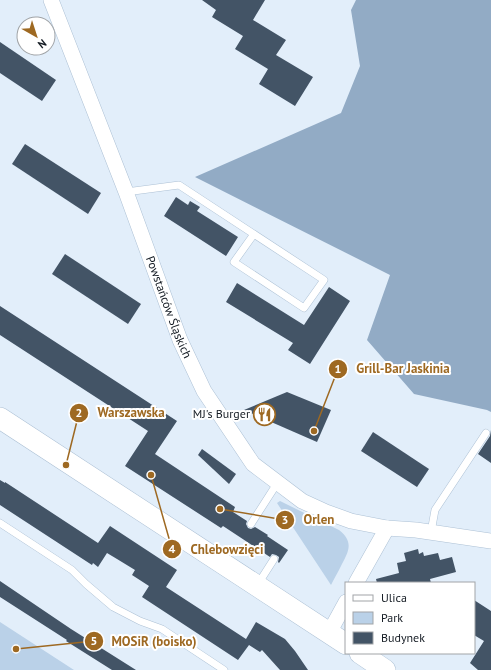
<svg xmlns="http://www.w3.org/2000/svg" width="491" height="670" font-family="'PT Sans',sans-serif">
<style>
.green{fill:#bad1e8}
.forest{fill:#92abc5}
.building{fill:#435466}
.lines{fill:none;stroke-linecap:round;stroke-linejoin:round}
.lane-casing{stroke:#adc1d5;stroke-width:8}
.street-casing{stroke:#adc1d5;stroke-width:16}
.secondary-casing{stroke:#adc1d5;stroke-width:22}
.lane{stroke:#fff;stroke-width:7}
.street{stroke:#fff;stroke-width:15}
.secondary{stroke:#fff;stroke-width:21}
.labels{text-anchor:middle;stroke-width:4;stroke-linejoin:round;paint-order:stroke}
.street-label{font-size:12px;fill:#141b23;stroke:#fff}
.poi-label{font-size:12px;fill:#141b23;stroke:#fff;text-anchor:end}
.leader{fill:none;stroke:#9e6922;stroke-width:1.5}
.callout-dot{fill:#9e6922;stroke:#fff;stroke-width:1.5}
.mark-label{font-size:12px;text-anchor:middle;font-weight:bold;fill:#fff}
.callout-label{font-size:13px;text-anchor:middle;font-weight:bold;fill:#9e6922;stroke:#fff;stroke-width:4;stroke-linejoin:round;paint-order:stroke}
</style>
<rect width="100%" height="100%" fill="#e2eefa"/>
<!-- green -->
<g class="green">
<path d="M 280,501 L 339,530 C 354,542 349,551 341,566 C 338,572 334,579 331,585 L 277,503 Z"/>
<path d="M 0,622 L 74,670 L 0,670 Z"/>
</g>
<!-- forest -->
<path class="forest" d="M 356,0 L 491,0 L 491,412 L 487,410 L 414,394 L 367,340 L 390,275 L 195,177 L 341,113 L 360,66 L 351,10 Z"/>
<!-- building -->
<g class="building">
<path d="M 202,0 L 265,0 L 253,20 L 286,40 L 276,55 L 313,77 L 295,106 L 259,84 L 268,69 L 235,49 L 243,36 L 212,17 L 216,10 Z"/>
<path d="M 0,42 L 56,80 L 42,101 L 0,73 Z"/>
<path d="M 25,144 L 101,193 L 88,214 L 12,164 Z"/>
<path d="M 176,197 L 188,205 L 190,201 L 200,207 L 197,211 L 238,237 L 226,256 L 164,216 Z"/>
<path d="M 65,254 L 141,304 L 128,324 L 52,274 Z"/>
<path d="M 237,283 L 304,325 L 329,287 L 350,301 L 310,364 L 288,350 L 293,343 L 226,302 Z"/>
<path d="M 0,306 L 177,421 L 155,454 L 235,507 L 233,512 L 247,521 L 246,524 L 248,528 L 251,529 L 255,527 L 268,535 L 267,536 L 288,550 L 279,563 L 278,562 L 279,557 L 276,555 L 272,554 L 270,557 L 223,526 L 221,528 L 125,466 L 148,431 L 0,335 Z"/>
<path d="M 287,392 L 331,410 L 317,442 L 244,410 Z"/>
<path d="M 491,430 L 491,463 L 478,454 L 490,436 Z"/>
<path d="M 373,432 L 429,469 L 417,487 L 361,451 Z"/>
<path d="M 202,449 L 236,474 L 229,484 L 198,455 Z"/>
<path d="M 0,480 L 5,483 L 5,482 L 98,543 L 110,526 L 177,570 L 166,587 L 246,639 L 256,622 L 285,639 L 295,651 L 308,670 L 280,670 L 262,650 L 260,652 L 249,645 L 238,660 L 142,597 L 149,586 L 132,575 L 135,570 L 117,559 L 107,553 L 98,567 L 93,563 L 92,565 L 0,505 Z"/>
<path d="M 418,549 L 419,554 L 423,552 L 424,556 L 438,553 L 440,560 L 452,557 L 456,572 L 430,579 L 431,583 L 377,583 L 376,579 L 399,573 L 397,563 L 406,561 L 404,553 Z"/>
<path d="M 0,581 L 71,629 L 136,670 L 112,670 L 66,641 L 67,640 L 0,597 Z"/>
<path d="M 474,600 L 491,611 L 491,670 L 478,670 L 470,663 L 484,641 L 474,635 Z"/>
</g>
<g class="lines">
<defs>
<g id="lane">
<path d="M 126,192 L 179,185 L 324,280 L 304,308 L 234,262 L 254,234"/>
<path d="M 0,523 L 72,570 L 86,584 L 113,607 L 140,621 L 162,629 L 224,670"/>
<path d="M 251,524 L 278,482"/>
<path d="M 431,532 L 435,510 L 486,433"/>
<path d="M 258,584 L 274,559"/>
</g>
<g id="street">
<path id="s1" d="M 51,0 L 126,192 L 180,340 L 204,391 L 253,464 L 302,501 L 326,512 L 351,521 L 387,528 L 416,530 L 491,541"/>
<path d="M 356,583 L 387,528"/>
<path d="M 329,633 L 346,602"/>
</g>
<g id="secondary">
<path d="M 0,418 L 346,644"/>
<path d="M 360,653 L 385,670"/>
</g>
</defs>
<!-- lane casing -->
<use href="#lane" class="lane-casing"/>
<!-- street casing -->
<use href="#street" class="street-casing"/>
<!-- secondary casing -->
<use href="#secondary" class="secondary-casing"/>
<!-- lane -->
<use href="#lane" class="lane"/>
<!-- street -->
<use href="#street" class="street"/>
<!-- secondary -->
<use href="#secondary" class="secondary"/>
</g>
<!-- icons -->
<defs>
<symbol id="restaurant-ring" viewBox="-11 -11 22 22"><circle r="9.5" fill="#fff" stroke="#9e6922" stroke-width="1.5"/><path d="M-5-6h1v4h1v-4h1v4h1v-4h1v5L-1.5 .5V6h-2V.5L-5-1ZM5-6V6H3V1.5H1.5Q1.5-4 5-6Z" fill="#9e6922"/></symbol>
</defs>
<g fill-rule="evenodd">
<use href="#restaurant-ring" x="252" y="402" width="25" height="25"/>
</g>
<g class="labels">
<!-- street labels -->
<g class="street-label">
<text dy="4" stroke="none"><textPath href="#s1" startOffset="329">Powstańców Śląskich</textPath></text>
</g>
<!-- poi labels -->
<g class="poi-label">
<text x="250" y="418">MJ's Burger</text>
</g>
</g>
<!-- callouts -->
<path class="leader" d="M314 431L338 369M66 465L79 413M220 509L285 520M151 475L172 549M16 649L94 641"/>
<g class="callout-dot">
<circle cx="314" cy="431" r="4"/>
<circle cx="66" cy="465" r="4"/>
<circle cx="220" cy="509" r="4"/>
<circle cx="151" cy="475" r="4"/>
<circle cx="16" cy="649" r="4"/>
<circle cx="338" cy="369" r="10"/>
<circle cx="79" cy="413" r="10"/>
<circle cx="285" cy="520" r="10"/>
<circle cx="172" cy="549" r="10"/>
<circle cx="94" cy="641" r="10"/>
</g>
<g class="mark-label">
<text x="338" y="373">1</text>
<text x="79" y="417">2</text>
<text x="285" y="524">3</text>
<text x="172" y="553">4</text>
<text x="94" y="645">5</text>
</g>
<g class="callout-label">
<text x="403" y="373">Grill-Bar Jaskinia</text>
<text x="131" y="417">Warszawska</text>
<text x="319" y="524">Orlen</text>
<text x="227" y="554">Chlebowzięci</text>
<text x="154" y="646">MOSiR (boisko)</text>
</g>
<!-- legend -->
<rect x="345" y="582" width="130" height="72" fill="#ffffff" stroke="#a1a4a7"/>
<rect x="353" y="595" width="20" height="6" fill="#ffffff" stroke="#a1a4a7"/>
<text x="381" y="602" font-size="12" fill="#141b23">Ulica</text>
<rect x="353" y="612" width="20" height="12" fill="#bad1e8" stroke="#a1a4a7"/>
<text x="381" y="622" font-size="12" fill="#141b23">Park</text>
<rect x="353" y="632" width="20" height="12" fill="#435466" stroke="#a1a4a7"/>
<text x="381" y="642" font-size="12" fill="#141b23">Budynek</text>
<!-- north arrow -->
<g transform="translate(36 36) rotate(141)"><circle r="19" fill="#ffffff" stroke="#a1a4a7"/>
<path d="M0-3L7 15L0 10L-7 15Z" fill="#9e6922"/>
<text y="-6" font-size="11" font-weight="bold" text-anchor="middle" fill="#141b23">N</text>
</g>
</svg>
